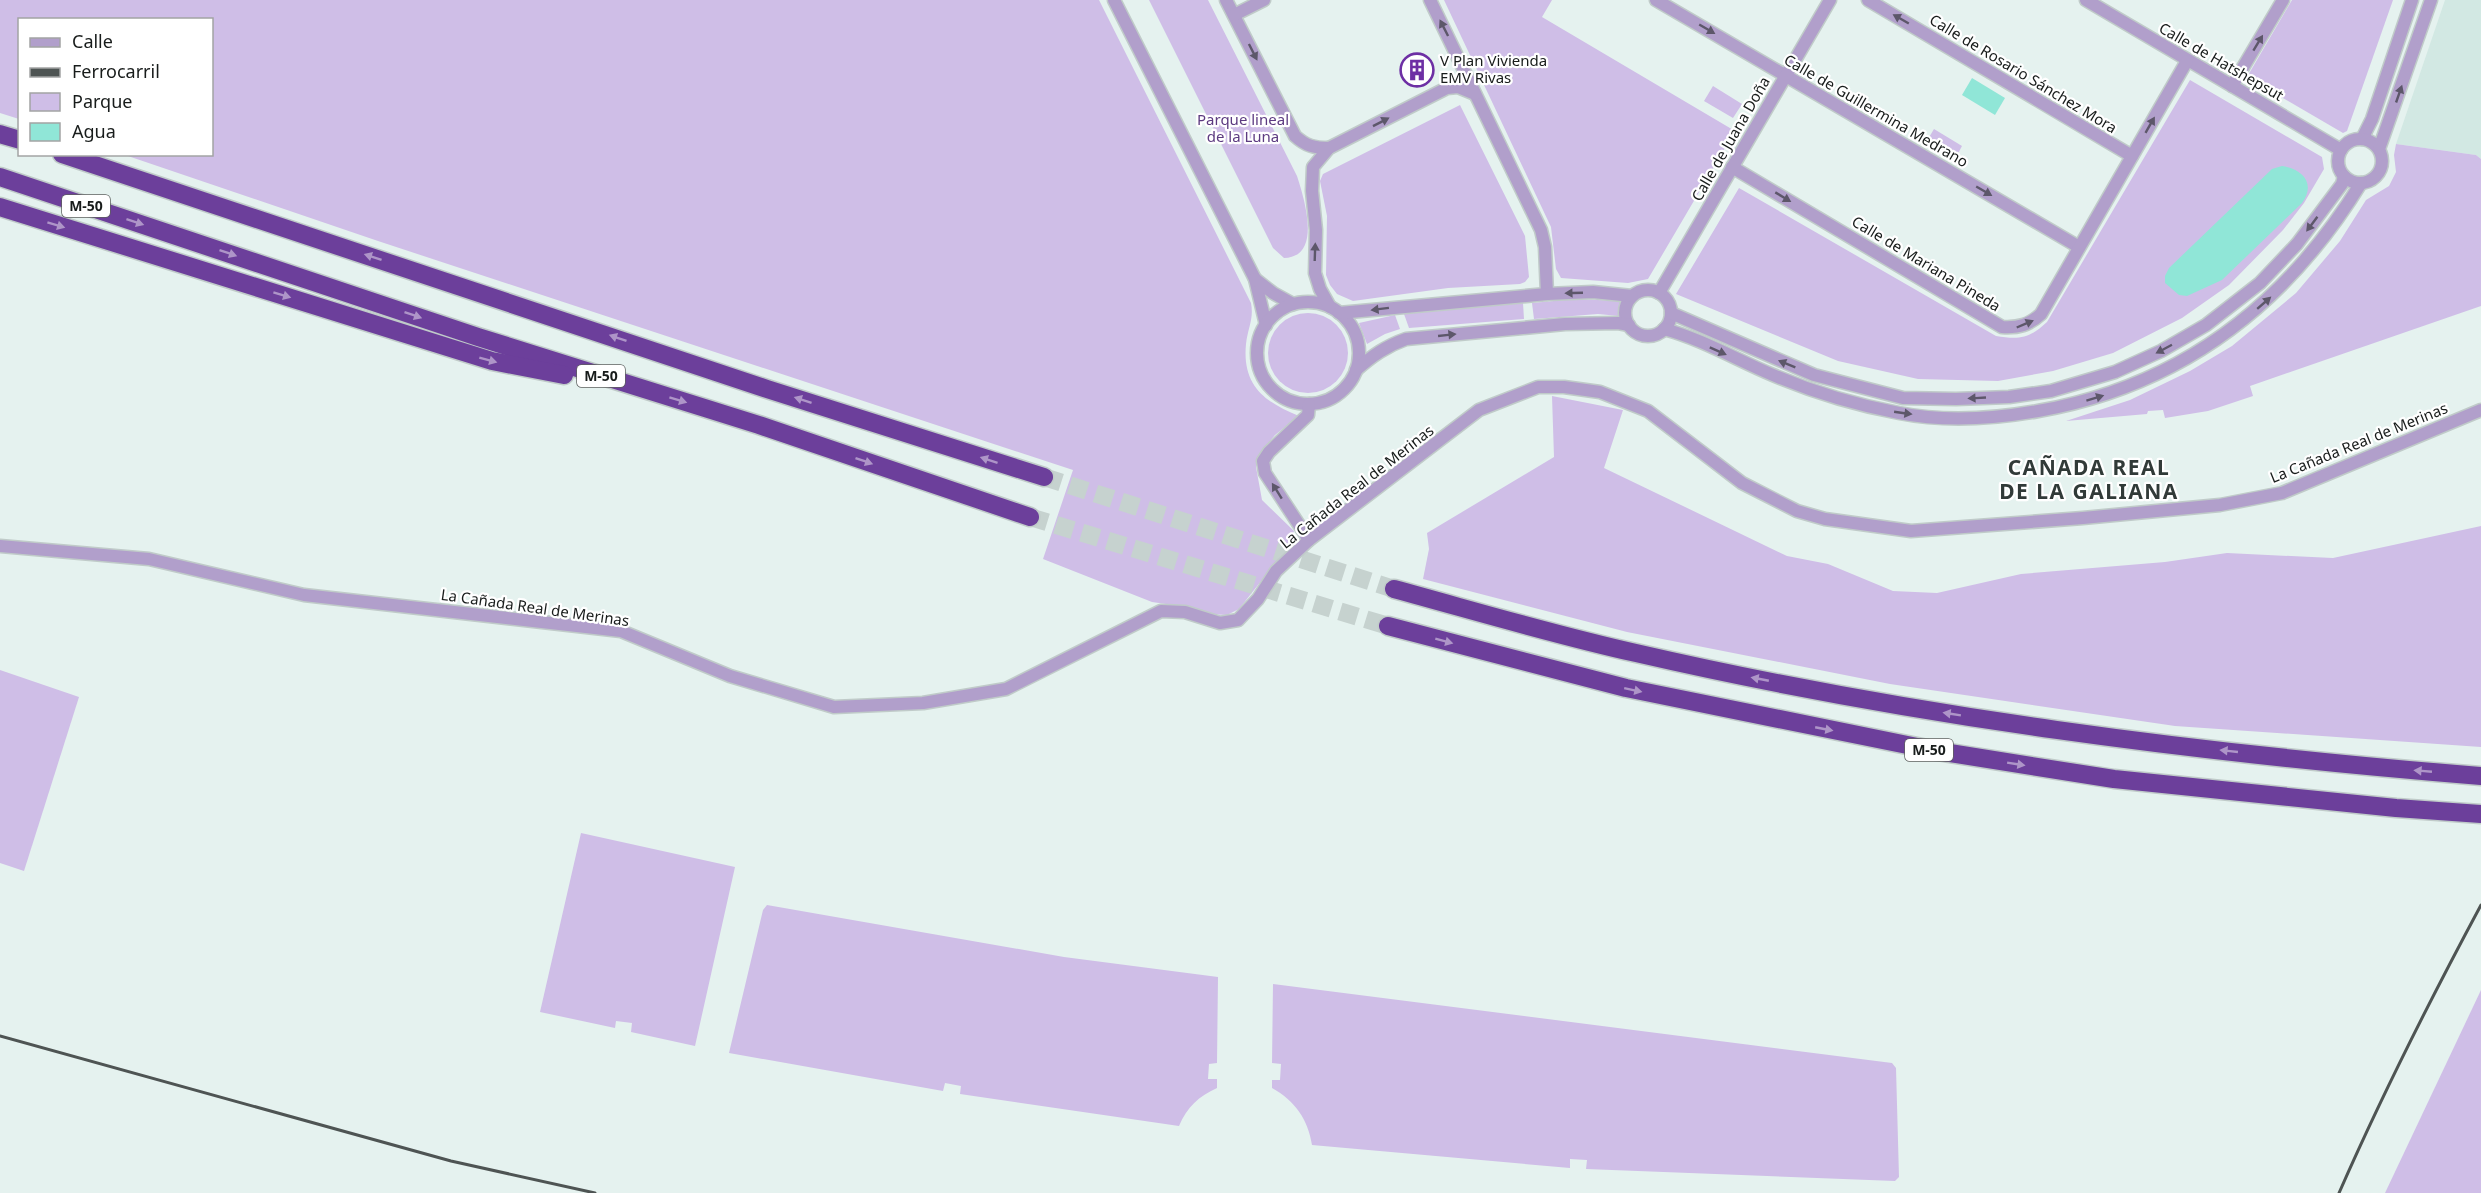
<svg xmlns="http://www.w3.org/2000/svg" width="2481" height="1193" font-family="'Noto Sans',sans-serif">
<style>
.built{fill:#d2e8e3}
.green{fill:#cfbee7}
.water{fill:#90e6d7}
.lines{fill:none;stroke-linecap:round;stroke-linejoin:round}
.motorway-tunnel{stroke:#c6d2cf;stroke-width:18;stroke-dasharray:18 9;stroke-linecap:butt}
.minor-casing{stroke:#c0cbc9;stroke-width:15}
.motorway-casing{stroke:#c0cbc9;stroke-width:21}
.minor{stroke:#b19fcb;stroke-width:12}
.motorway{stroke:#6c3f9b;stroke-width:18}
.rail{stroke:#4e5453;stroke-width:3}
.oneway{fill:#5d576a}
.oneway2{fill:#ae95c8}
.labels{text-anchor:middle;stroke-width:4.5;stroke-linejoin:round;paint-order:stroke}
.shield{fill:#fff;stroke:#5d605f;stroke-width:1.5}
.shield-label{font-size:14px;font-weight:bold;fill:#181c1b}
.poi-label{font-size:15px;fill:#181c1b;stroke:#fff;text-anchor:start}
.street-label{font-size:15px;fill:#181c1b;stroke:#fff}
.park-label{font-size:15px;fill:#5c3a80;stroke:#fff}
.district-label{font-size:21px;font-weight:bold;letter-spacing:1.5px;fill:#313a38;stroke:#fff}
</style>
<rect width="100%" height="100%" fill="#e5f2ef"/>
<!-- built -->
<path class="built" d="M 2445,0 L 2481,0 L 2481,159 L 2476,155 L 2396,144 Z"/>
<!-- green -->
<g class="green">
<path d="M 0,0 L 1099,0 L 1251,303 C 1254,319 1248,327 1246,344 C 1242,385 1264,402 1299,416 L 1275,435 L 1259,455 L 1256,467 L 1262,500 L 1294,531 L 1288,547 L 1239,609 L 1227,615 L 1208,614 L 1193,608 L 1152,602 L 1043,559 L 1073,470 L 378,241 L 125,155 L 212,154 L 212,20 L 20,20 L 19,119 L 0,113 Z"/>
<path d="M 1149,0 L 1208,0 L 1297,176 C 1304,198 1323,257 1284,258 L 1273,248 Z"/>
<path d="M 1444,0 L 1552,0 L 1542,17 L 1735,131 L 1648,279 L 1628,283 L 1561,278 L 1556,269 L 1551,227 Z"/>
<path d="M 2292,0 L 2393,0 L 2347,131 L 2343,133 L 2247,77 Z"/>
<path d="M 2190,80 L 2322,157 L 2324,169 L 2304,203 L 2283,230 L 2229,285 L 2182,318 L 2113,353 L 2053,371 L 1998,381 L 1918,379 L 1838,361 L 1676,294 L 1739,188 L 1996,336 C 2020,340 2030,338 2047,322 Z"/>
<path d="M 1713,86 L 1742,104 L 1733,118 L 1704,101 Z"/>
<path d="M 1460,105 L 1525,236 L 1529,277 L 1525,282 L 1520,284 L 1448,288 L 1353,301 L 1337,294 L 1330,285 L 1326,275 L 1327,216 L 1320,181 L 1323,174 Z"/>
<path d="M 1934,129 L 1962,146 L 1954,161 L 1925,144 Z"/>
<path d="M 2396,144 L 2476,155 L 2481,159 L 2481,306 L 2250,386 L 2253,396 L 2208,411 L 2165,418 L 2163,410 L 2148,411 L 2147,414 L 2066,421 L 2130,400 L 2190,371 L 2232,346 L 2296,293 L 2340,241 L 2366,200 L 2389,186 L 2396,172 L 2394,155 Z"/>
<path d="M 1575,299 L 1621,301 L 1619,316 L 1598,314 L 1534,319 L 1532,303 Z"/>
<path d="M 1523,303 L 1524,319 L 1409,328 L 1404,314 Z"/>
<circle cx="1308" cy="353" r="40"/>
<path d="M 1395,315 L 1400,329 L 1385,334 L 1367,344 L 1359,323 Z"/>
<path d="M 1552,396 L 1623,410 L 1604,468 L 1787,556 L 1828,564 L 1893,591 L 1937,593 L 2021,574 L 2165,562 L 2227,553 L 2333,558 L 2481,526 L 2481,747 L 2175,726 L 1890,684 L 1627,632 L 1423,579 L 1429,549 L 1427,533 L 1554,457 Z"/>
<path d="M 0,670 L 79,697 L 24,871 L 0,863 Z"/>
<path d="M 581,833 L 735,867 L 695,1046 L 631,1032 L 632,1023 L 616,1021 L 615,1028 L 540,1012 Z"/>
<path d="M 767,905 L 1064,957 L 1218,977 L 1217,1063 L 1209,1064 L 1208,1079 L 1217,1079 L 1217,1088 C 1199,1096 1187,1107 1179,1126 L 960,1094 L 961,1086 L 945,1083 L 943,1091 L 729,1053 L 763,910 Z"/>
<path d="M 1273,984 L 1892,1063 L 1896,1068 L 1899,1177 L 1895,1181 L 1586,1169 L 1587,1160 L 1570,1159 L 1570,1168 L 1312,1145 C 1308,1119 1295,1101 1272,1088 L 1272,1080 L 1280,1080 L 1281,1064 L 1272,1063 Z"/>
<path d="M 2481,990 L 2481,1193 L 2385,1193 Z"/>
</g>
<!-- water -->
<g class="water">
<path d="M 1972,78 L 2005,98 L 1995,115 L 1962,95 Z"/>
<path d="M 2282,166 C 2303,169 2316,184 2302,203 L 2222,280 L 2187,296 L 2179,295 L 2165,283 L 2165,276 L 2169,268 L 2272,169 Z"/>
</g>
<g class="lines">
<!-- motorway-tunnel -->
<g class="motorway-tunnel">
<path d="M 1044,477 L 1394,589"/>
<path d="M 1030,517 L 1388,626"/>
</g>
<defs>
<g id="minor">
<path d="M 1114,0 L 1255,279 L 1266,325"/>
<path d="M 1226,0 L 1295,136 C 1306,146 1314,148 1329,148"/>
<path d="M 1430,0 L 1541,230 L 1545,247 L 1547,294"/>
<path d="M 1656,0 L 2079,247"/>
<path d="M 1868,0 L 2132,156"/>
<path d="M 2086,0 L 2341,150"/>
<path d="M 1234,15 L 1264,0"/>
<path d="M 2232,86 L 2283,0"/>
<path d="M 2362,139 L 2372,119 L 2412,0"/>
<circle cx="2360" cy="161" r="22"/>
<path d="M 2379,149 L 2431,0"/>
<path d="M 1732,167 L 2002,327 C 2019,328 2029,325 2041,314 L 2187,61"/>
<path d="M 1255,279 L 1273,293 L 1293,304"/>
<circle cx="1648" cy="313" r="23"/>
<path d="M 1659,293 L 1830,0"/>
<circle cx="1308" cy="353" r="51"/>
<path d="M 1330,307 L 1320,289 L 1315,273 L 1316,230 L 1312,191 L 1313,167 L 1329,148 L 1447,88 L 1458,87 L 1475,94"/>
<path d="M 1339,313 L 1547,294 L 1593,292 L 1632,296"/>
<path d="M 1671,313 L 1814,375 L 1903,398 L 1956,399 L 2009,397 L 2051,391 L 2115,372 L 2161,351 L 2206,325 L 2260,283 L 2297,244 L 2342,184 L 2344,176"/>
<path d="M 1664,329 C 1702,339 1737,360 1773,375 C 1813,392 1856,405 1899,413 C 1944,422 1993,419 2038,411 C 2180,386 2286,305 2361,183"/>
<path d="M 1356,370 C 1372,356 1386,346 1406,339 L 1565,324 L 1618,323 L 1629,325"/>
<path d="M 1309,540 L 1265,473 L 1263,461 L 1269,452 L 1308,415 L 1309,404"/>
<path d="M 0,546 L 149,559 L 304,595 L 621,631 L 730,676 L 834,707 L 923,703 L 1006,689 L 1161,611 L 1185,612 L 1220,623 L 1238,620 L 1258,599 L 1276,571 L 1309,540 L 1479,410 L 1538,387 L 1564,387 L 1600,392 L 1648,411 L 1742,483 L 1797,511 L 1825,519 L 1911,531 L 2083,518 L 2220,505 L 2282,493 L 2481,410"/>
</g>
<g id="motorway">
<path d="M 0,134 L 20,140"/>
<path d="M 62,154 L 767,389 L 1044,477"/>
<path d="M 0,177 L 478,337 L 759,425 L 1030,517"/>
<path d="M 0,207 L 492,361 L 564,375"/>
<path d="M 1394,589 C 1475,611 1555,635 1636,653 C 1914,717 2197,753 2481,776"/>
<path d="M 1388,626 L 1626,688 L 1937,751 L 2114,779 L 2396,808 L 2481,814"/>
</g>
</defs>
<!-- minor casing -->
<use href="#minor" class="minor-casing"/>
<!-- motorway casing -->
<use href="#motorway" class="motorway-casing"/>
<!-- minor -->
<use href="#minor" class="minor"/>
<!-- motorway -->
<use href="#motorway" class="motorway"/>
<!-- rail -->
<g class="rail">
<path d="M 0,1036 L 451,1161 L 595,1193"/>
<path d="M 2339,1193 C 2382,1095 2430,1000 2481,905"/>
</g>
</g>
<!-- one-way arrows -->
<defs><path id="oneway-solid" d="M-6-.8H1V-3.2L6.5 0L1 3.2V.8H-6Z" transform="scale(1.5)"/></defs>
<g class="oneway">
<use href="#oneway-solid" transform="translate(1901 19) rotate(-150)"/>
<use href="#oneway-solid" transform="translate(1444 28) rotate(-117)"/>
<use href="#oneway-solid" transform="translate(1707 29) rotate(30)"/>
<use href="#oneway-solid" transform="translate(2258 43) rotate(-59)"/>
<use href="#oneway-solid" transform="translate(1253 52) rotate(63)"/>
<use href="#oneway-solid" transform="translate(2399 94) rotate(-71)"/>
<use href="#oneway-solid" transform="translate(1381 122) rotate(-27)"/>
<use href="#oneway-solid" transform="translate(2150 125) rotate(-60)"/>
<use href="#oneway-solid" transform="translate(1984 191) rotate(30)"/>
<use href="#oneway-solid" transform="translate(1783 197) rotate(31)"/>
<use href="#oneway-solid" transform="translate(2312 224) rotate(127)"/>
<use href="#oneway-solid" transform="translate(1315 252) rotate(-88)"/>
<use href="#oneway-solid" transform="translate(1574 293) rotate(178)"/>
<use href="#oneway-solid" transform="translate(2264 303) rotate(-41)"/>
<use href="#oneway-solid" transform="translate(1380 309) rotate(173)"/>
<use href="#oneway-solid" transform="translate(2025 324) rotate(-23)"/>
<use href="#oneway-solid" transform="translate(1447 335) rotate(-6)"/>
<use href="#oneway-solid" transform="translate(2164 349) rotate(152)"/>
<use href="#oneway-solid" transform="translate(1718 351) rotate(24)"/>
<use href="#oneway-solid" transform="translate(1787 364) rotate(-158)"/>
<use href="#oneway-solid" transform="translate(1977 398) rotate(177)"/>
<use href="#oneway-solid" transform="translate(2095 398) rotate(-17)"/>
<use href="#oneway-solid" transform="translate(1903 413) rotate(8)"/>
<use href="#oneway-solid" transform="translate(1277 491) rotate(-122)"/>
</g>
<g class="oneway2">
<use href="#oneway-solid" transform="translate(135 222) rotate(18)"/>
<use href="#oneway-solid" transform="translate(56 225) rotate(17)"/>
<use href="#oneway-solid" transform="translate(228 253) rotate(19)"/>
<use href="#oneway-solid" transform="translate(373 257) rotate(-162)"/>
<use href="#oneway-solid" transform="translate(282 295) rotate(17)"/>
<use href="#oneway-solid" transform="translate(413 315) rotate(19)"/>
<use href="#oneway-solid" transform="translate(618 338) rotate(-161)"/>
<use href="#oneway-solid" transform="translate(488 360) rotate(15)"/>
<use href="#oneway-solid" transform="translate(678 400) rotate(17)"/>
<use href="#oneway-solid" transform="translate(803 400) rotate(-162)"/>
<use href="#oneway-solid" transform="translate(989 460) rotate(-162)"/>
<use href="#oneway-solid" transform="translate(864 461) rotate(19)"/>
<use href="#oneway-solid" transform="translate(1444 641) rotate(15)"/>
<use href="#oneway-solid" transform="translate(1760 679) rotate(-169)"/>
<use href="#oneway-solid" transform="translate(1633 690) rotate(12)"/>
<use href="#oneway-solid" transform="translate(1952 714) rotate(-171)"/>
<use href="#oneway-solid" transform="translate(1824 729) rotate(11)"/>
<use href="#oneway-solid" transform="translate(2229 751) rotate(-174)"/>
<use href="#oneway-solid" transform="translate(2016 764) rotate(9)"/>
<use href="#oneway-solid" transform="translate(2423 771) rotate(-175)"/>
</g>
<!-- icons -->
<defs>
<symbol id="building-ring" viewBox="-11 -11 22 22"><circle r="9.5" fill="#fff" stroke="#6d2fa4" stroke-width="1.5"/><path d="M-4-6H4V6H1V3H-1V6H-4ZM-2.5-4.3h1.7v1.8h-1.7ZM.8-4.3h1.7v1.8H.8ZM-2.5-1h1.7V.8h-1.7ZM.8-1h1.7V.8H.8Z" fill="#6d2fa4"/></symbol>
</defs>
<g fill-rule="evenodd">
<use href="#building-ring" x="1398" y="51" width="38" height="38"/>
</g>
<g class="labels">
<!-- shield labels -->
<g class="shield">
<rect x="62" y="195" width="48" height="22" rx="4.5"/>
<rect x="577" y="365" width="48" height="22" rx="4.5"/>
<rect x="1905" y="739" width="48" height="22" rx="4.5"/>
</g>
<g class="shield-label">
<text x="86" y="211">M-50</text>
<text x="601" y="381">M-50</text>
<text x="1929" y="755">M-50</text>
</g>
<!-- poi labels -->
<g class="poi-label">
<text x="1440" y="66">V Plan Vivienda<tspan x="1440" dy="17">EMV Rivas</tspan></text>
</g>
<!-- street labels -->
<g class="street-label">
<text transform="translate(2221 62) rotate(30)" y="5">Calle de Hatshepsut</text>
<text transform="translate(2023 74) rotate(31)" y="5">Calle de Rosario Sánchez Mora</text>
<text transform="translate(1876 111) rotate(30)" y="5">Calle de Guillermina Medrano</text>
<text transform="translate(1731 139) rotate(-60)" y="5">Calle de Juana Doña</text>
<text transform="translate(1926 264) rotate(31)" y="5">Calle de Mariana Pineda</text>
<text transform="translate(2359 443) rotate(-22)" y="5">La Cañada Real de Merinas</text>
<text transform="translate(1357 487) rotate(-38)" y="5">La Cañada Real de Merinas</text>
<text transform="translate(535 608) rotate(8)" y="5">La Cañada Real de Merinas</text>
</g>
<!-- park labels -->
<g class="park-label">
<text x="1243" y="125">Parque lineal<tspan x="1243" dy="17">de la Luna</tspan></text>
</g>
<!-- district labels -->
<g class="district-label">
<text x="2089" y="475">CAÑADA REAL<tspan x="2089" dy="24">DE LA GALIANA</tspan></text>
</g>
</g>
<!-- legend -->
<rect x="18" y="18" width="195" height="138" fill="#ffffff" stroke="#a3a4a4" stroke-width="1.5"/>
<rect x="30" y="38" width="30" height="9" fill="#b19fcb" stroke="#a3a4a4" stroke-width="1.5"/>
<text x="72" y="48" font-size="18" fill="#181c1b">Calle</text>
<rect x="30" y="68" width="30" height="9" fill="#4e5453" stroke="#a3a4a4" stroke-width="1.5"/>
<text x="72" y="78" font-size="18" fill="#181c1b">Ferrocarril</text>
<rect x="30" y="93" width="30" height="18" fill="#cfbee7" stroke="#a3a4a4" stroke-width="1.5"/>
<text x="72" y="108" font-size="18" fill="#181c1b">Parque</text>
<rect x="30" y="123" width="30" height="18" fill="#90e6d7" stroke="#a3a4a4" stroke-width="1.5"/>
<text x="72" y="138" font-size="18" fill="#181c1b">Agua</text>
</svg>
